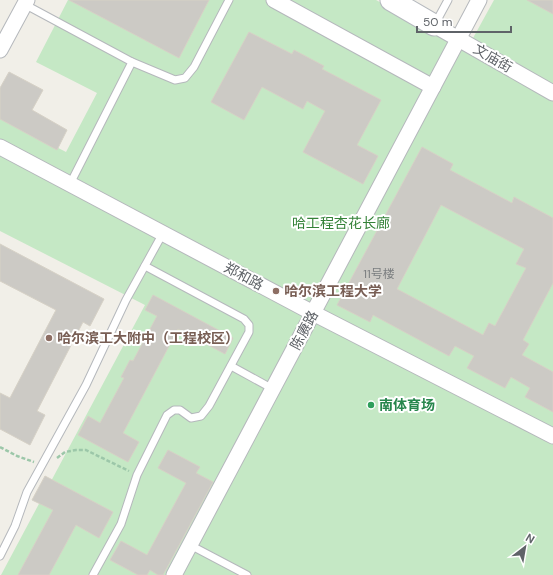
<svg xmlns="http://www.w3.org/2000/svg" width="553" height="575" font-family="'DM Sans','Noto Sans SC',sans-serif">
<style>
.green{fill:#c5e8c5}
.building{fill:#cccac5;stroke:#d6d1c6;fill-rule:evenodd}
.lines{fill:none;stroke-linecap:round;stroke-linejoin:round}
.service-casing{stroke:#b5b8bc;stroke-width:9}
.minor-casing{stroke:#b5b8bc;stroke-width:17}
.secondary-casing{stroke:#b6babf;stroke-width:23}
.path{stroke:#9cc7a9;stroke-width:2.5;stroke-dasharray:4 2;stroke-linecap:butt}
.service{stroke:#fff;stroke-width:7}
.minor{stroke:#fff;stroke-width:15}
.secondary{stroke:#fff;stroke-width:21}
.education-dot{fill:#8d6e63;stroke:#fff;stroke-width:1.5}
.leisure-dot{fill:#2e9e5b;stroke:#fff;stroke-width:1.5}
.labels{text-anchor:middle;stroke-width:4;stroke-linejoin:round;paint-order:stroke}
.number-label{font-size:12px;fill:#7a7d7f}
.street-label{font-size:14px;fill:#5f6368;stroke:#fff}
.park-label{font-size:14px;fill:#348238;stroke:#fff}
.education-label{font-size:14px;font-weight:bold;fill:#785e54;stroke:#fff;text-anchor:start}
.leisure-label{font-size:14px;font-weight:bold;fill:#27864d;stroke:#fff;text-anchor:start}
</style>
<rect width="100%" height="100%" fill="#f1efe8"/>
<!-- green -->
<path class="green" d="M 68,0 L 376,0 L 467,49 L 494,0 L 553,0 L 553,575 L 1,575 L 145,305 L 0,231 L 0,118 L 66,152 L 97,93 L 36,62 Z"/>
<!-- building -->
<g class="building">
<path d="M 69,0 L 209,0 L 179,58 Z"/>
<path d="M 527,0 L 553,0 L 553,14 Z"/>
<path d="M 249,32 L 292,54 L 294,50 L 324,66 L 322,69 L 381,100 L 357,145 L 378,156 L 363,184 L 303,152 L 325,111 L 307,101 L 303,109 L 262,87 L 244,120 L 211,102 Z"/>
<path d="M 9,72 L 43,90 L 32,110 L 67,130 L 57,150 L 0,119 L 0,88 Z"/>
<path d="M 422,147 L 453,164 L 450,170 L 512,203 L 514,197 L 553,218 L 553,283 L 523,340 L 529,344 L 522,355 L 553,372 L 553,412 L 525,397 L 530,388 L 511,377 L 505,388 L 467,368 L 474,356 L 455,346 L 449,356 L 373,315 L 370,322 L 337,305 ZM 441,205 L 524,249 L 516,264 L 526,268 L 495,326 L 489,323 L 483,335 L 397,289 Z"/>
<path d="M 0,244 L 104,299 L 90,326 L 83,322 L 37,411 L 45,415 L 30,445 L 0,429 L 0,393 L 10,398 L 56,310 L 0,281 Z"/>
<path d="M 153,295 L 233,338 L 225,354 L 178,329 L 123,433 L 139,442 L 128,462 L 78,435 L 88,416 L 100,423 L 124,378 L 121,377 L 130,360 L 133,361 L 157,316 L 145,310 Z"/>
<path d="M 168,450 L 200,467 L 196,473 L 213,482 L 163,575 L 158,575 L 150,570 L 147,575 L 138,575 L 110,560 L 121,541 L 147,555 L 186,483 L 158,468 Z"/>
<path d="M 45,476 L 113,512 L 99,538 L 76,525 L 49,575 L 18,575 L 53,510 L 32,500 Z"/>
</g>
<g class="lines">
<defs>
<g id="service">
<path d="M 24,4 L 132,62 L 175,80 L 185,78 L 194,67 L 229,0"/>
<path d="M 435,24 L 448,0"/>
<path d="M 70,184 L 132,62"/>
<path d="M 231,366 L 273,389"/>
<path d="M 190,545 L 247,575"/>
<path d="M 0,556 L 15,526 L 27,492 L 86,385 L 126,300 L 163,233"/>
<path d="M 93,575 L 121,524 L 137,475 L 167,415 L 174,410 L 180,410 L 191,418 L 201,416 L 209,406 L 249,332 L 249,325 L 244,319 L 145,266"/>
</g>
<g id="minor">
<path d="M 274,0 L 433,87"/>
<path d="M 434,25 L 553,93"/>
<path d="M 0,50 L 27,0"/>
<path d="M 0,147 L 313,313 L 553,436"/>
<path d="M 174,575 L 479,0"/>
</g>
<path id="secondary" d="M 391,0 L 434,25"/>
</defs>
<!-- service casing -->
<use href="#service" class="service-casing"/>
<!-- minor casing -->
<use href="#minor" class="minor-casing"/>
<!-- secondary casing -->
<use href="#secondary" class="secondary-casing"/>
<!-- path -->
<g class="path">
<path d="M 0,447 L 17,456 L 34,462"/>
<path d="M 57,458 L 65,452 L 76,450 L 86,450 L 92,453 L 129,471"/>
</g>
<!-- service -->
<use href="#service" class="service"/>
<!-- minor -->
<use href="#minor" class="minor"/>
<!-- secondary -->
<use href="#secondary" class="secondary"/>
</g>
<!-- markers -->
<g class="education-dot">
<circle cx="276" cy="291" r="4"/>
<circle cx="49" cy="338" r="4"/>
</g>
<circle class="leisure-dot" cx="371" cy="405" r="4"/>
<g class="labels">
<!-- number labels -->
<g class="number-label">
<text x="379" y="278">11号楼</text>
</g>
<!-- street labels -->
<g class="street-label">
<text transform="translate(493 58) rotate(30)" y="5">文庙街</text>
<text transform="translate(244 276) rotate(28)" y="5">郑和路</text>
<text transform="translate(304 330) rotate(-62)" y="5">陈赓路</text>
</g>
<!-- park labels -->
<g class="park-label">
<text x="341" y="228">哈工程杏花长廊</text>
</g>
<!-- education labels -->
<g class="education-label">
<text x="284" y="296">哈尔滨工程大学</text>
<text x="57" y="343">哈尔滨工大附中（工程校区）</text>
</g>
<!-- leisure labels -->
<g class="leisure-label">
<text x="379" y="410">南体育场</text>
</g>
</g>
<!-- north arrow -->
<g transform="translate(525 547) rotate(31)" stroke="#ffffff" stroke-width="3" paint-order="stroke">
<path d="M0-3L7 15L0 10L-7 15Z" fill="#5f6368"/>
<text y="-6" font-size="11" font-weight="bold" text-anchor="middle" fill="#5f6368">N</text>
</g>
<!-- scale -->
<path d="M417 26v6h94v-6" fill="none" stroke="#5f6368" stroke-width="2"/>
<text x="423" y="26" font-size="12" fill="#5f6368" stroke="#ffffff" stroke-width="3" paint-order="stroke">50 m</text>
</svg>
